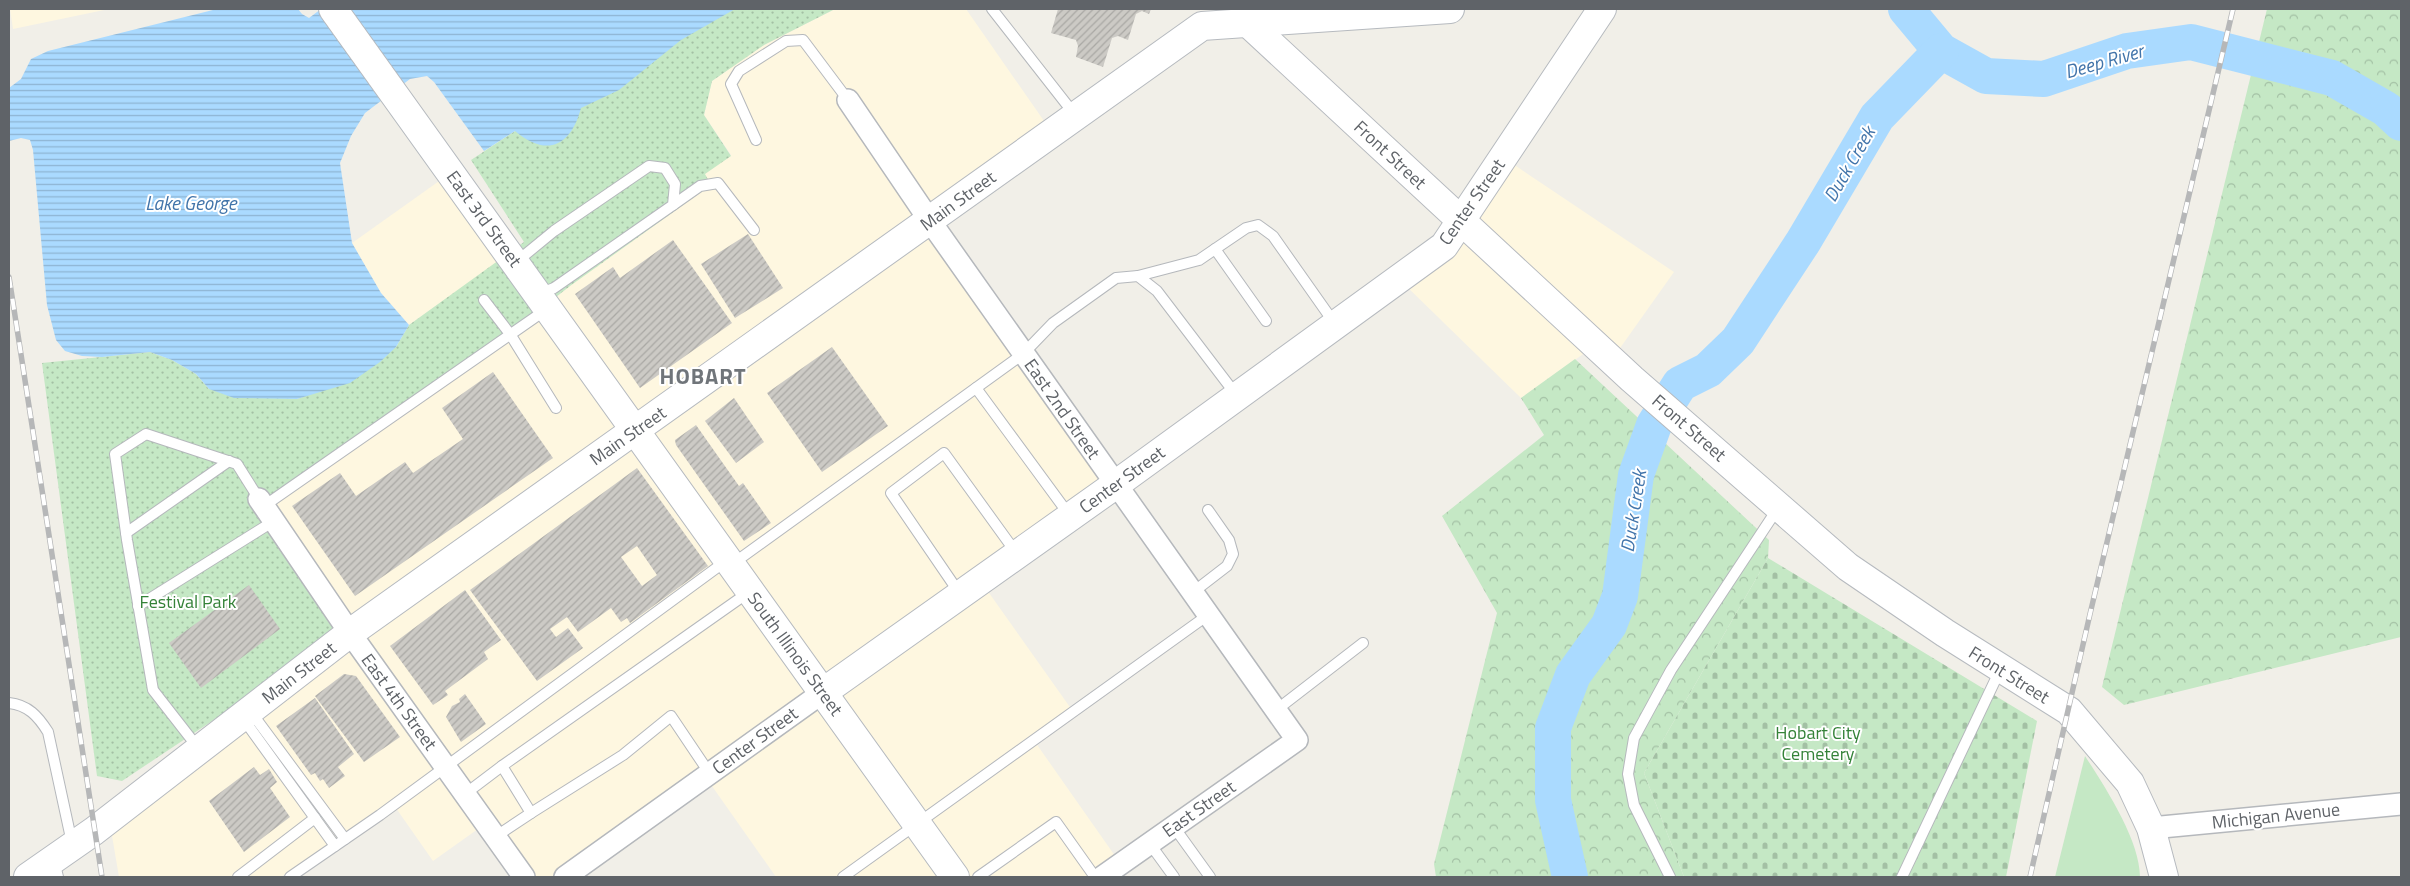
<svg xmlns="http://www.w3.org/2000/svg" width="2410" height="886" font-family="'Titillium Web',sans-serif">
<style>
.commercial{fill:#fef7e0}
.grass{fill:#c5e8c5}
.forest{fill:url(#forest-crowns)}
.cemetery{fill:url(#cemetery-stones)}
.park{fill:url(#park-dots)}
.water{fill:url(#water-rules)}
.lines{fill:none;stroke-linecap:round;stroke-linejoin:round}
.river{stroke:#aadaff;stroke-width:36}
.building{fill:url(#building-hatch);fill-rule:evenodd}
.lane-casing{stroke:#b5b8bc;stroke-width:12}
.street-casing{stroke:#b5b8bc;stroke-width:24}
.secondary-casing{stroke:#b6babf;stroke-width:30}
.lane{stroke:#fff;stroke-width:10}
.street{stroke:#fff;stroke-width:21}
.secondary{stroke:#fff;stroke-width:28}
.rail-casing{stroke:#b6b7b8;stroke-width:5.5}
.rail{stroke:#fff;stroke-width:4;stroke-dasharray:11;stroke-linecap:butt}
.labels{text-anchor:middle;stroke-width:4;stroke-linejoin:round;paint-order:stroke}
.street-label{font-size:18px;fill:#5f6368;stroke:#fff}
.park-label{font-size:18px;fill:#348238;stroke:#fff}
.water-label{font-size:19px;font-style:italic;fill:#4174aa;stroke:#fff}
.district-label{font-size:22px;font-weight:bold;letter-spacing:1px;fill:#70757a;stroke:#fff}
</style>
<defs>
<pattern id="forest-crowns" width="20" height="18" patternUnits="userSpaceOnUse" patternTransform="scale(1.25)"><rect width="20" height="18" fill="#c5e8c5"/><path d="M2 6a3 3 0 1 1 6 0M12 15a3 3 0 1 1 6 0" fill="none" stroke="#a3c0a4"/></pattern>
<pattern id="cemetery-stones" width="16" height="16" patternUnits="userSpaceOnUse" patternTransform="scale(1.25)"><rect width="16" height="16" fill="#c5e8c5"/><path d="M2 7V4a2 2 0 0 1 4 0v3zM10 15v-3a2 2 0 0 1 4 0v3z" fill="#a3c0a4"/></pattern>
<pattern id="park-dots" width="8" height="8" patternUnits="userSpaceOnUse" patternTransform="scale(1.25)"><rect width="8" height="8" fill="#c5e8c5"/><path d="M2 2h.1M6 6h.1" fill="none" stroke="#a3c0a4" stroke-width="1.8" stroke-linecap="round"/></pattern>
<pattern id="water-rules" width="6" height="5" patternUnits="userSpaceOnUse" patternTransform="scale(1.25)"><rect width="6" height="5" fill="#aadaff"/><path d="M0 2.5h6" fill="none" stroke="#8eb4d2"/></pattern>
<pattern id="building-hatch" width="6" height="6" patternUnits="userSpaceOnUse" patternTransform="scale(1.25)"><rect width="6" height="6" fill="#cccac5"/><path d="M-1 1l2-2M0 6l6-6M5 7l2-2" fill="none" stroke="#a9a8a4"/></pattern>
</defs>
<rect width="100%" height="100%" fill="#f1efe8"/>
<!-- commercial -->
<g class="commercial">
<path d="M 10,9 L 109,9 L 13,29 Z"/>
<path d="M 835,9 L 966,9 L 1051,131 L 635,427 L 548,304 L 704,174 L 731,155 L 704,115 L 712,81 L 764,45 Z"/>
<path d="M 1507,160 L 1674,272 L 1613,358 L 1465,220 Z"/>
<path d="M 449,174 L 507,256 L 409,325 L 381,293 L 352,243 Z"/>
<path d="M 1462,224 L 1593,347 L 1521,398 L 1401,281 Z"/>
<path d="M 929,225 L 1112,485 L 561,877 L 528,877 L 485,824 L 433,861 L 391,801 L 281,877 L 119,877 L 110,824 Z"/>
<path d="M 542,308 L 629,431 L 344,633 L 259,506 Z"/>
<path d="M 982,583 L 1072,710 L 1033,739 L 1120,863 L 1100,877 L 957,877 L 827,693 Z"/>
<path d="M 821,697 L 915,825 L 839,877 L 776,877 L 707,779 Z"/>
<path d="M 917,828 L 952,877 L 847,877 Z"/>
</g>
<!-- grass -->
<path class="grass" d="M 2085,756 C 2105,787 2140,840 2140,877 L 2055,877 Z"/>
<!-- forest -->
<g class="forest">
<path d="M 2267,9 L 2401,9 L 2401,637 L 2124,705 L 2102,687 Z"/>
<path d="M 1575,359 L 1769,540 L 1768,558 L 1644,773 L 1684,877 L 1436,877 L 1434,864 L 1497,613 L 1442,516 L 1544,435 L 1521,398 Z"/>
</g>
<!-- cemetery -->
<path class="cemetery" d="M 1768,558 L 2037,721 L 2006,877 L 1684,877 L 1644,773 Z"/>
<!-- park -->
<path class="park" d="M 685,9 L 835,9 L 764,45 L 712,81 L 704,115 L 731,156 L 705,174 L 711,185 L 570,286 L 542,308 L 259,505 L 344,633 L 122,781 L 97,776 L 42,363 L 150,352 L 172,360 L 196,374 L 209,389 L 297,399 L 322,390 L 396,347 L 409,325 L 524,242 L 471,160 L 515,131 Z"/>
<!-- water -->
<path class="water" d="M 217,9 L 298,9 L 302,14 L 309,18 L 321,9 L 735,9 L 681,40 L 619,90 L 581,108 C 571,146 547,158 515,131 L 484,151 L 434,82 L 427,76 L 410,79 L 365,113 L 351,136 L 340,163 L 352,243 L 381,293 L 409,325 L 396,347 L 380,362 L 350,383 L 297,399 L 234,398 L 209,389 L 196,374 L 172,360 L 150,352 L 102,357 L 82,356 L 65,351 L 56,340 L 47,305 L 33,150 L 30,140 L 21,138 L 9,141 L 9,88 L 21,79 L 31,59 L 48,51 Z"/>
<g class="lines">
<!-- river -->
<g class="river">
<path d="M 1906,9 L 1941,51 L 1986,76 L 2044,79 L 2127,51 L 2191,42 L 2332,78 L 2386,109 L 2401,123"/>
<path d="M 1570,877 L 1553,800 L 1553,728 L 1573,675 L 1609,625 L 1620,596 L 1636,475 L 1654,425 L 1680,384 L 1708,370 L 1738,341 L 1803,242 L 1877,117 L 1941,51"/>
</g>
</g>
<!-- building -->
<g class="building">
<path d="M 1058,9 L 1151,9 L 1149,14 L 1142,11 L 1136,14 L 1128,40 L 1118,36 L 1112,38 L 1103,67 L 1076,57 L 1078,46 L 1076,40 L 1051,33 Z"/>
<path d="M 748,234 L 783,288 L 735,318 L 701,264 Z"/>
<path d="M 673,240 L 732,323 L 640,388 L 575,294 L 613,267 L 620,278 Z"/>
<path d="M 832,347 L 888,426 L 822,472 L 767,393 Z"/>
<path d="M 493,372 L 553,458 L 355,596 L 292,506 L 340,473 L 356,496 L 405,462 L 413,473 L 463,439 L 442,408 Z"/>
<path d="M 734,398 L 764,442 L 736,463 L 705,421 Z"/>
<path d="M 696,425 L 739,486 L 743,483 L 771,523 L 744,541 L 676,445 L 675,440 Z"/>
<path d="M 637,468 L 708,566 L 630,623 L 627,618 L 621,622 L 611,608 L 578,632 L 567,617 L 550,629 L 556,637 L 568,628 L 583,648 L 537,681 L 470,590 ZM 637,546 L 657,575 L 642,586 L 621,557 Z"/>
<path d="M 249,585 L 280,629 L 201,688 L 169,643 Z"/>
<path d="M 465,590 L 501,640 L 484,652 L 488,659 L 445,691 L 448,695 L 433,705 L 390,646 Z"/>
<path d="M 344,674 L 356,676 L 400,737 L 364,762 L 315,696 Z"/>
<path d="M 465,694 L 486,724 L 461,742 L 446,717 L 452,706 L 460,702 L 459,699 Z"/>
<path d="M 315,698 L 354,754 L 338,767 L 345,776 L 329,788 L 323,779 L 320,781 L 315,773 L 311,775 L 276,726 Z"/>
<path d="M 254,767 L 260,775 L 269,769 L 277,782 L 270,788 L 290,817 L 244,852 L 209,801 Z"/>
</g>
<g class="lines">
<defs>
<g id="lane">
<path d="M 992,9 L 1075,115"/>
<path d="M 756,140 L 731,84 L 739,71 L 786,41 L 803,40 L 848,100"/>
<path d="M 673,205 L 700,186 L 718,183 L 754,230"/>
<path d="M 1215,249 L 1266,321"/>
<path d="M 515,263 L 554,231 L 649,166 L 665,168 L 675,184 L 673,205 L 554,288 L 539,294"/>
<path d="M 1138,276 L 1199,260 L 1246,228 L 1258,225 L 1273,236 L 1335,324"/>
<path d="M 484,300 L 510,334 L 556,408"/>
<path d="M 976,388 L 1070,516"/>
<path d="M 264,506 L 547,309"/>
<path d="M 126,533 L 229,461"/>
<path d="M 731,565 L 1023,354 L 1053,323 L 1116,278 L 1138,276 L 1157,291 L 1237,396"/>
<path d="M 1192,593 L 1227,566 L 1233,554 L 1229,540 L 1208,510"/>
<path d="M 960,594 L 891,493 L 944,453 L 1017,554"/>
<path d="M 138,606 L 274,521"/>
<path d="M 9,703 C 28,705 38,716 48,732 L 72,843"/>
<path d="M 1275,711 L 1363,643"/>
<path d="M 251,712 L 345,839"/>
<path d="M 242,717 L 335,846"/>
<path d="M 199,749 L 153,690 L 127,540 L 115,454 L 146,434 L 237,464 L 259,499"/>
<path d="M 710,774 L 671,716 L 623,755 L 531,813 L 502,766 L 749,592"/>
<path d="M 465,794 L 502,766"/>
<path d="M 1174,827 L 1210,877"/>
<path d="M 495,837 L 531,813"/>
<path d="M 1150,844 L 1174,877"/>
<path d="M 54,861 L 58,877"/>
<path d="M 238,877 L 315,818"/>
<path d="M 290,877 L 380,815 L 726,561"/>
<path d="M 843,877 L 1208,615"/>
<path d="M 978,877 L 1056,822 L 1095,877"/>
<path d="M 1670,877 L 1634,805 L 1628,774 L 1634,738 L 1671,670 L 1778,508"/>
<path d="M 1902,877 L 2000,670"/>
</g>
<g id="street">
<path d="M 848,100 L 930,221 L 1297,740 L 1102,877"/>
<path d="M 259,499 L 350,633 L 524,877"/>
<path d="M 2151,828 L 2401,804"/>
<path d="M 565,877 L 822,693"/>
</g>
<g id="secondary">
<path d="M 333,9 L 955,877"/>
<path d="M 1248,23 L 1632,379 L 1848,567 L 1945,633 L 2069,711 L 2130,783 L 2151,828 L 2164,877"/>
<path d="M 822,693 L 1115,485 L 1444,246 L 1602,9"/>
<path d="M 28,877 L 94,831 L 350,633 L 1202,26 L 1450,9"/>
</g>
</defs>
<!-- lane casing -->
<use href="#lane" class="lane-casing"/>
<!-- street casing -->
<use href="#street" class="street-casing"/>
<!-- secondary casing -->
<use href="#secondary" class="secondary-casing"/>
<!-- lane -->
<use href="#lane" class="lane"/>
<!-- street -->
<use href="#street" class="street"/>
<!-- secondary -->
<use href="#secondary" class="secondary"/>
<defs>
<g id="rail">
<path d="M 9,277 L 102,877"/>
<path d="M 2030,877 L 2090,614 L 2233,9"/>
</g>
</defs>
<!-- rail casing -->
<use href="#rail" class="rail-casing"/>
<!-- rail -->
<use href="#rail" class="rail"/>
</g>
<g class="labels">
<!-- street labels -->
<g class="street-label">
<text transform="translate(1390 155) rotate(43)" y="6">Front Street</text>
<text transform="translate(958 201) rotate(-36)" y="6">Main Street</text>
<text transform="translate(1472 202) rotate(-55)" y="6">Center Street</text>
<text transform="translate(484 219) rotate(54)" y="6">East 3rd Street</text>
<text transform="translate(1062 409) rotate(55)" y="6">East 2nd Street</text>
<text transform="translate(1689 428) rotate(41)" y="6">Front Street</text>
<text transform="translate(628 436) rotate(-35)" y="6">Main Street</text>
<text transform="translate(1122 480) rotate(-36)" y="6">Center Street</text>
<text transform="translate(795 654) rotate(54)" y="6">South Illinois Street</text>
<text transform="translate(299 673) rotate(-38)" y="6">Main Street</text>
<text transform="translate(2009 675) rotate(32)" y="6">Front Street</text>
<text transform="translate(399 702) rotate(54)" y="6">East 4th Street</text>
<text transform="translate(755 741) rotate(-36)" y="6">Center Street</text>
<text transform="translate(1199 809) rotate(-35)" y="6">East Street</text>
<text transform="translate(2276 816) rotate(-6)" y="6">Michigan Avenue</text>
</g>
<!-- park labels -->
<g class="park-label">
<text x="188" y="608">Festival Park</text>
<text x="1818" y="739">Hobart City<tspan x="1818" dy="21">Cemetery</tspan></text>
</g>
<!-- water labels -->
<g class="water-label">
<text transform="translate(2104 61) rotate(-16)" y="7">Deep River</text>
<text transform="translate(1849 164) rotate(-60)" y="7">Duck Creek</text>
<text x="191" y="210">Lake George</text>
<text transform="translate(1633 511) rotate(-81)" y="7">Duck Creek</text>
</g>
<!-- district labels -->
<g class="district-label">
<text x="703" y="384">HOBART</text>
</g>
</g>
<!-- border -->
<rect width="2410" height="886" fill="none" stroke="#5f6368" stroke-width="20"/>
</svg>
